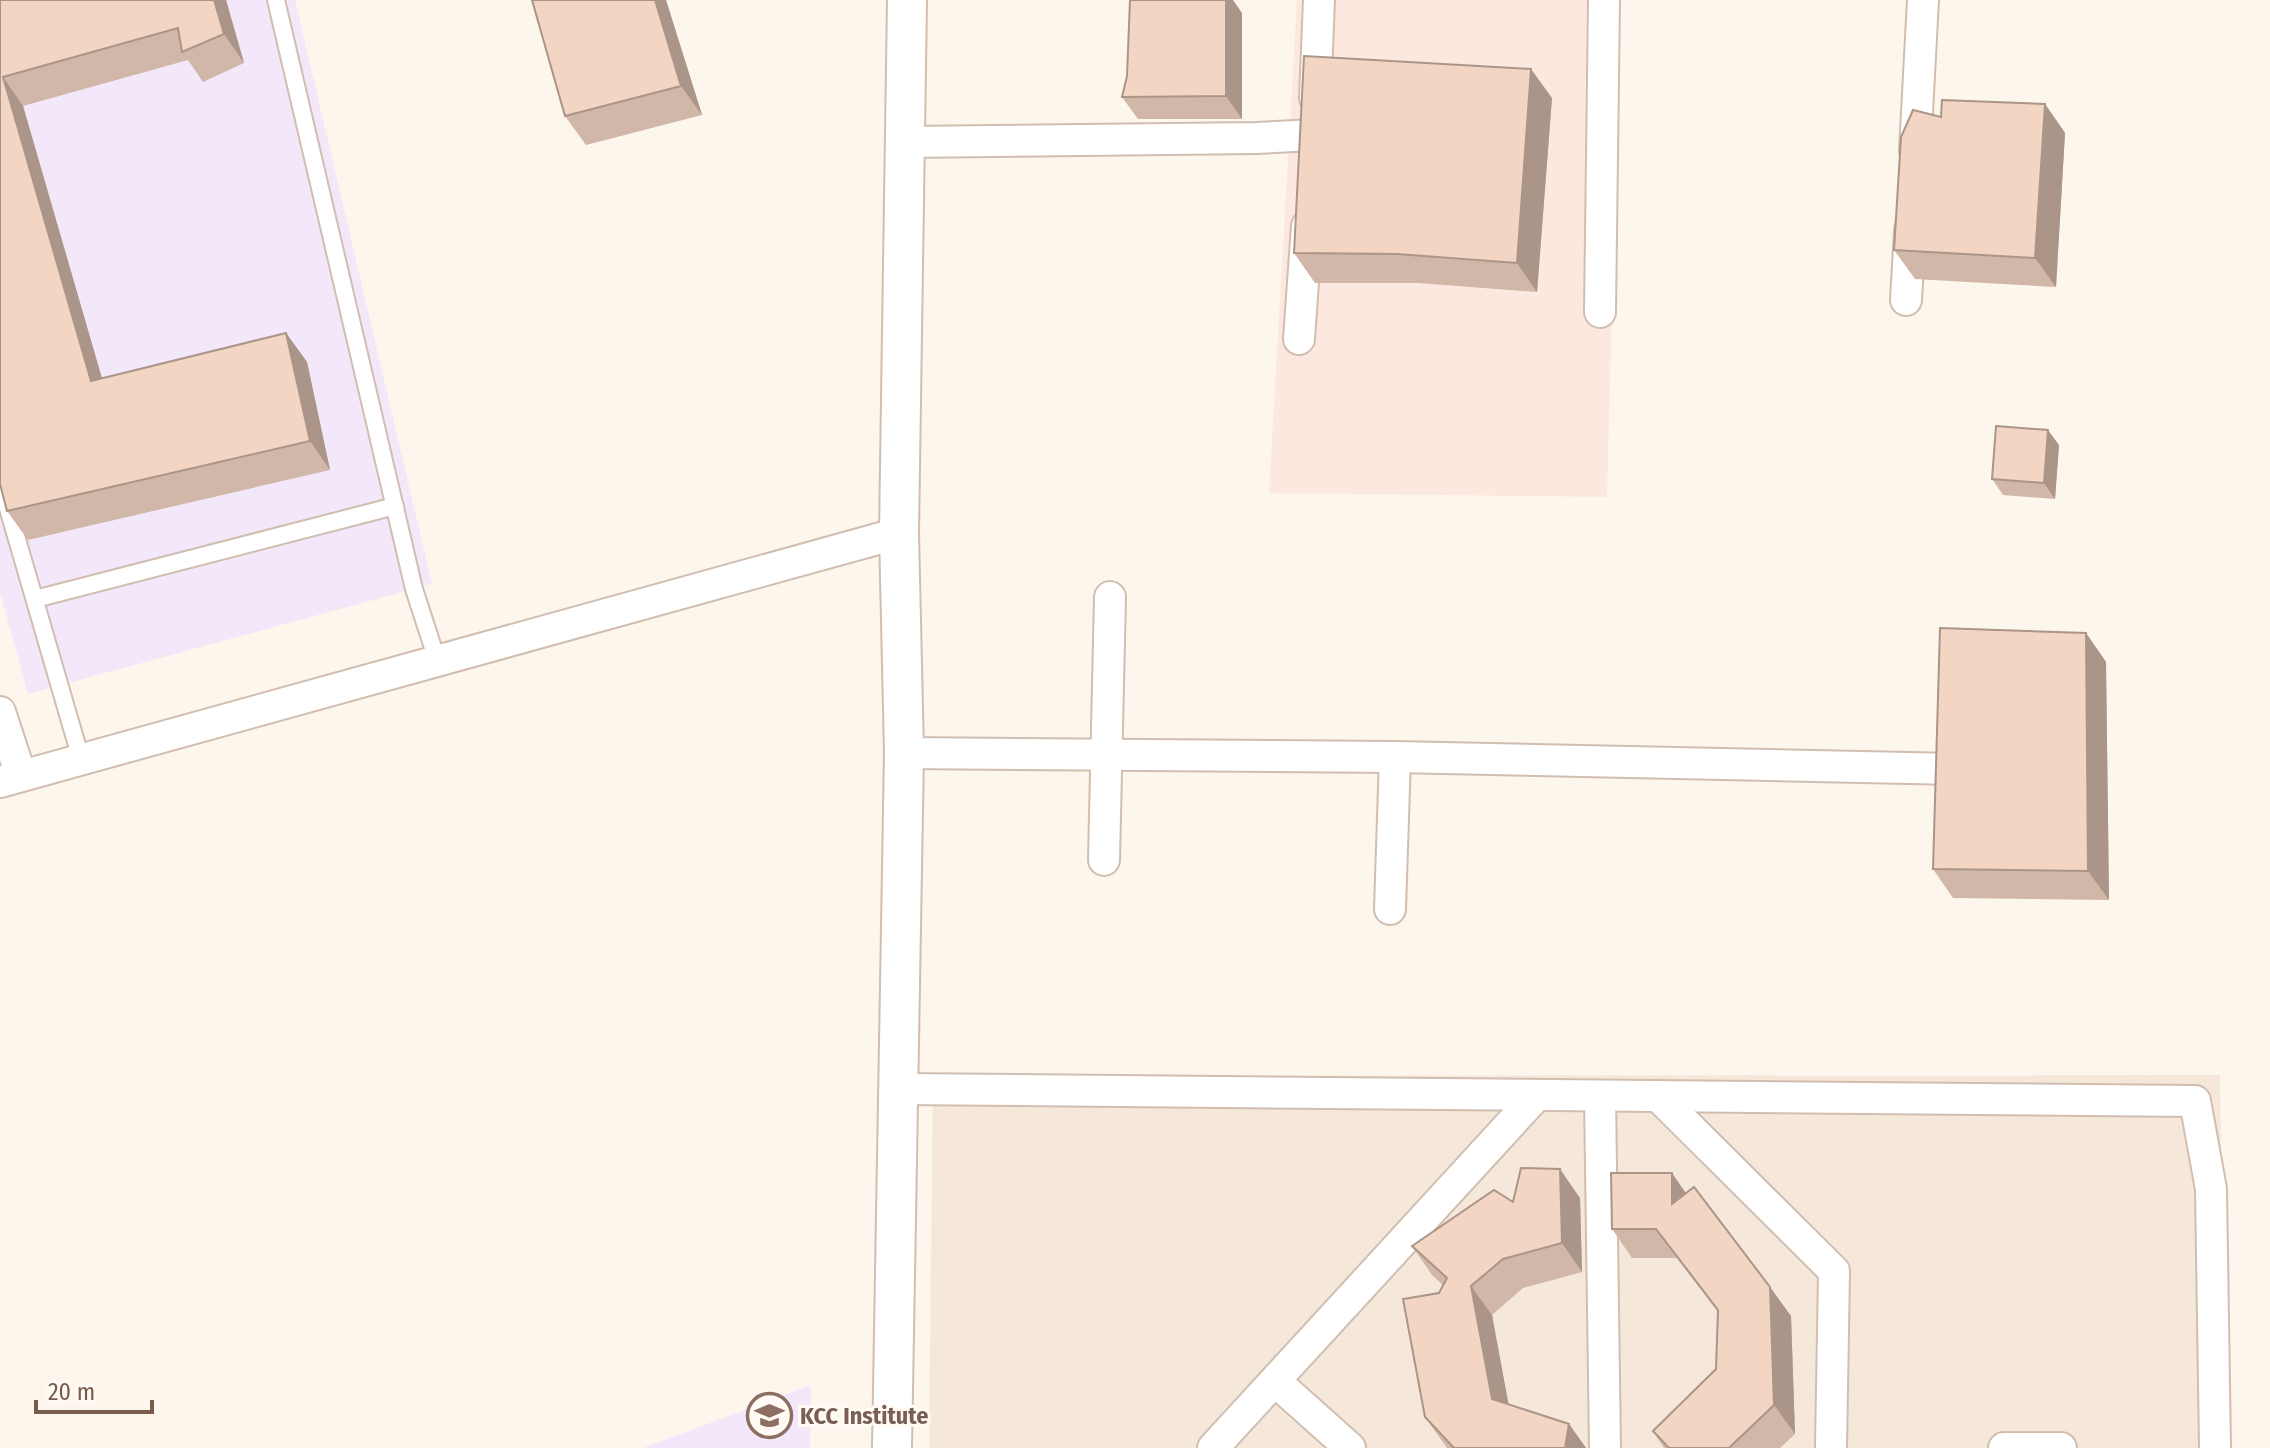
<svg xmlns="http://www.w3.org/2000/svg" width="2270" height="1448" font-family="'Fira Sans Condensed',sans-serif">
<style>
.residential{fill:#f5e8da}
.commercial{fill:#fde8e0}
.education{fill:#f3e8fa}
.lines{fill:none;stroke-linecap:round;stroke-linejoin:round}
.service-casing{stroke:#d1beb0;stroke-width:20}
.minor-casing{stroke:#d1beb0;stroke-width:34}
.tertiary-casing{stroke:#d1beb0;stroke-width:42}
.service{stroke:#fff;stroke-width:16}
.minor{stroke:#fff;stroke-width:30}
.tertiary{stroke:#fff;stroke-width:38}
.wall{fill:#d1b7a8}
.shaded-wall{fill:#aa9588}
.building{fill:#f3d5c3;stroke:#aa9588;stroke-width:2}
.labels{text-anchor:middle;stroke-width:6;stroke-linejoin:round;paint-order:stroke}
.education-label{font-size:24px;font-weight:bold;fill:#785e54;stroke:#fffaf3;text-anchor:start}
</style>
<rect width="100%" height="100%" fill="#fdf6ec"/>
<!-- residential -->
<path class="residential" d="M 2220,1075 L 2225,1448 L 929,1448 L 933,1076 Z"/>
<!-- commercial -->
<path class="commercial" d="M 1297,0 L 1620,0 L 1607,497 L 1269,493 Z"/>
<!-- education -->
<g class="education">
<path d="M 0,0 L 295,0 L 432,584 L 28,694 L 0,592 Z"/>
<path d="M 811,1385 L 810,1448 L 643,1448 Z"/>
</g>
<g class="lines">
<defs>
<g id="service">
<path d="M 276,0 L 414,589 L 437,660"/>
<path d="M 0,481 L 81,759"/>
<path d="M 35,599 L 395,506"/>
</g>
<g id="minor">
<path d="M 1315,98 L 1319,0"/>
<path d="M 904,142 L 1257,138 L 1314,135"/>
<path d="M 1915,150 L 1923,0"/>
<path d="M 1906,300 L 1910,230"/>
<path d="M 1600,312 L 1604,0"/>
<path d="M 1299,339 L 1307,226"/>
<path d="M 0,712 L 21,776"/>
<path d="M 904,753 L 1395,757 L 1957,769"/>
<path d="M 0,782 L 899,533"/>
<path d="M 1104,860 L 1110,597"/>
<path d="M 1390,909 L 1395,757"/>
<path d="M 899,1089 L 2195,1101 L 2211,1189 L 2215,1448"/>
<path d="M 1600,1096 L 1605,1448"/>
<path d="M 1658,1096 L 1834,1271 L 1831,1448"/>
<path d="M 1275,1381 L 1350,1448"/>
<path d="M 1213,1448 L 1537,1095"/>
<path d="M 2004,1448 L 2061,1448"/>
</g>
<path id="tertiary" d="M 892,1448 L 904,753 L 899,533 L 907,0"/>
</defs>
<!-- service casing -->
<use href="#service" class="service-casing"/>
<!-- minor casing -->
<use href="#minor" class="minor-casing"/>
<!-- tertiary casing -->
<use href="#tertiary" class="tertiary-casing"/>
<!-- service -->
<use href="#service" class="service"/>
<!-- minor -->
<use href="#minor" class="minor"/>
<!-- tertiary -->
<use href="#tertiary" class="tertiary"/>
</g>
<!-- wall -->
<g class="wall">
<path d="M 0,0 L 226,0 L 244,63 L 203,82 L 188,60 L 23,106 L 102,378 L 286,333 L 307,362 L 330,470 L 28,540 L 7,511 Z"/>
<path d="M 532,0 L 666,0 L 702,115 L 586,145 L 565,116 Z"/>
<path d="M 1242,13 L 1242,119 L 1138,119 L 1122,97 L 1127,76 Z"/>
<path d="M 1552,98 L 1537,292 L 1418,283 L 1315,283 L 1294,253 Z"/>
<path d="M 2045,104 L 2065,133 L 2056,287 L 1915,279 L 1894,250 L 1941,117 Z"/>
<path d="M 2059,445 L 2055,499 L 2003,495 L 1992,479 Z"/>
<path d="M 2086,633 L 2106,662 L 2109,900 L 1953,898 L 1933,869 Z"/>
<path d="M 1686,1193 L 1791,1316 L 1795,1434 L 1780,1448 L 1664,1448 L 1653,1431 L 1716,1369 L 1718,1312 L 1677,1258 L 1632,1258 L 1612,1229 Z"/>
<path d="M 1580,1198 L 1582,1272 L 1523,1288 L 1492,1315 L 1508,1404 L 1569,1424 L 1586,1448 L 1447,1448 L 1425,1417 L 1439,1293 L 1443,1285 L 1432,1275 L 1412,1246 L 1513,1202 Z"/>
</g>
<!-- shaded-wall -->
<g class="shaded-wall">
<path d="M 214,0 L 226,0 L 244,63 L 224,34 Z"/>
<path d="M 655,0 L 666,0 L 702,115 L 681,86 Z"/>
<path d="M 1226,0 L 1233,0 L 1242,13 L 1242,119 L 1226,96 Z"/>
<path d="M 1531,69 L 1552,98 L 1537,292 L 1517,263 Z"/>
<path d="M 3,77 L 23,106 L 111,410 L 91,381 Z"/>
<path d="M 2045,104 L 2065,133 L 2056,287 L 2035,258 Z"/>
<path d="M 286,333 L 307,362 L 330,470 L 310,441 Z"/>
<path d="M 2048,430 L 2059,445 L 2055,499 L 2044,483 Z"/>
<path d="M 2086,633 L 2106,662 L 2109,900 L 2088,871 Z"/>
<path d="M 1560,1169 L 1580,1198 L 1582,1272 L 1562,1243 Z"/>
<path d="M 1672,1173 L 1692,1202 L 1672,1204 Z"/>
<path d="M 1471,1286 L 1492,1315 L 1513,1428 L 1492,1399 Z"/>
<path d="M 1770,1287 L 1791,1316 L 1795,1434 L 1774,1405 Z"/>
<path d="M 1569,1424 L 1586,1448 L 1565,1448 Z"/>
</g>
<!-- building -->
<g class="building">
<path d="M 0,0 L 214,0 L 224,34 L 182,52 L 178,28 L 3,77 L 91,381 L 286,333 L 310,441 L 7,511 L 0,484 Z"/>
<path d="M 532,0 L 655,0 L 681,86 L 565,116 Z"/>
<path d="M 1130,0 L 1226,0 L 1226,96 L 1122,97 L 1127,76 Z"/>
<path d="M 1304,56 L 1531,69 L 1517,263 L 1397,254 L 1294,253 Z"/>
<path d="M 1942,100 L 2045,104 L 2035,258 L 1894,250 L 1901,137 L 1913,110 L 1941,117 Z"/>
<path d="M 1996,426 L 2048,430 L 2044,483 L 1992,479 Z"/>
<path d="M 1940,628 L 2086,633 L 2088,871 L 1933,869 Z"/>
<path d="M 1521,1168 L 1560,1169 L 1562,1243 L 1503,1259 L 1471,1286 L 1492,1399 L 1569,1424 L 1565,1448 L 1454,1448 L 1425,1417 L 1403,1299 L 1439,1293 L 1447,1278 L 1412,1246 L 1494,1190 L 1513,1202 Z"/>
<path d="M 1611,1173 L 1672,1173 L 1672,1204 L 1694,1187 L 1770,1287 L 1774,1405 L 1729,1448 L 1669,1448 L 1653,1431 L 1716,1369 L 1718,1310 L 1656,1229 L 1612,1229 Z"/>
</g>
<!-- icons -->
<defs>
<symbol id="university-ring" viewBox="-11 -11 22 22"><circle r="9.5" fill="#fffaf3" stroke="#8d6e63" stroke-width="1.5"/><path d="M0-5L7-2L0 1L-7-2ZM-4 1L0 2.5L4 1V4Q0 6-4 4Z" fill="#8d6e63"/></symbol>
</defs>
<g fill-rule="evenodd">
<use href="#university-ring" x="744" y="1390" width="51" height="51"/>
</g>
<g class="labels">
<!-- education labels -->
<g class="education-label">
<text x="800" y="1424">KCC Institute</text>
</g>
</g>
<!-- scale -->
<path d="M36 1400v12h116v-12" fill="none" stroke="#7a5c4d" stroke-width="4"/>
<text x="48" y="1400" font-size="24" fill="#7a5c4d" stroke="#fffaf3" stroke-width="6" paint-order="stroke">20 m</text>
</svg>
